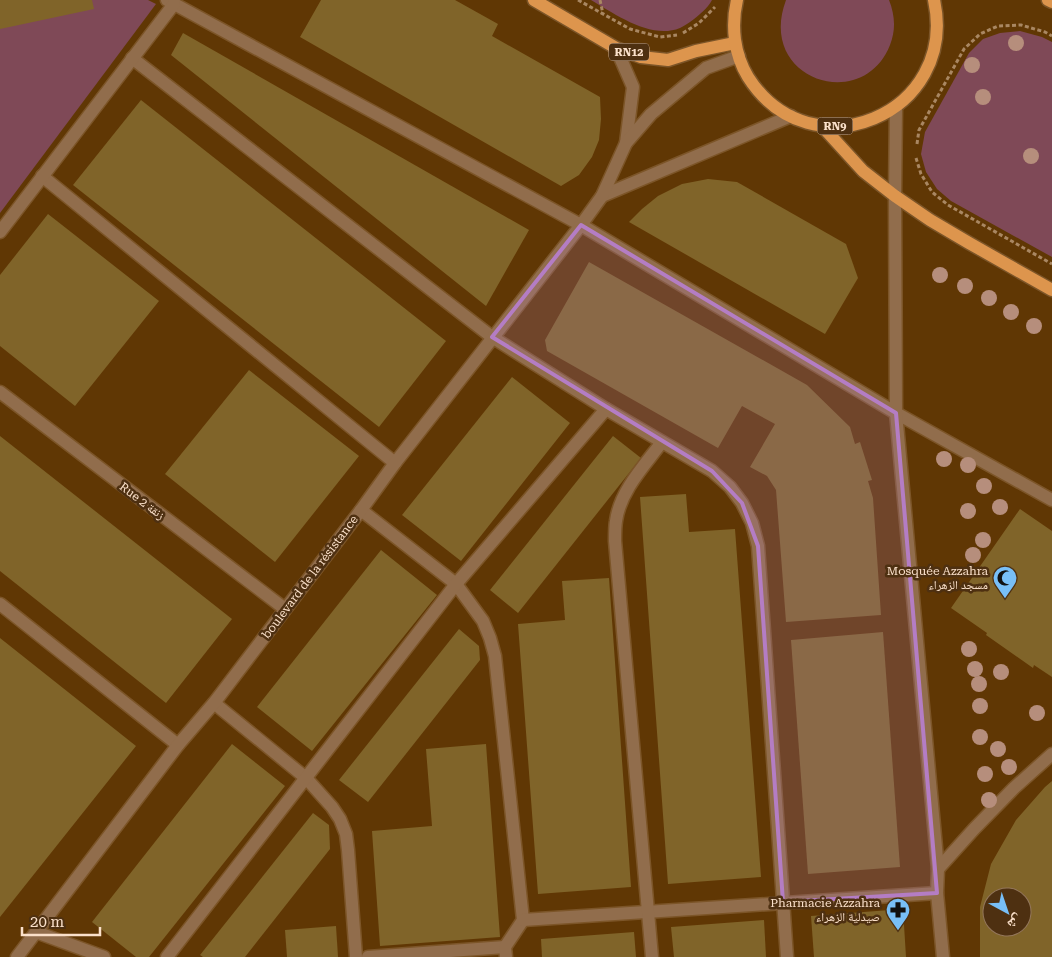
<svg xmlns="http://www.w3.org/2000/svg" width="1052" height="957" font-family="'Roboto Serif','Noto Naskh Arabic',serif">
<style>
.green{fill:#7f4957}
.building{fill:#806429;fill-rule:evenodd}
.lines{fill:none;stroke-linecap:round;stroke-linejoin:round}
.pedestrian-casing{stroke:#7c5528;stroke-width:15}
.minor-casing{stroke:#7c5528;stroke-width:15}
.primary-casing{stroke:#7c5528;stroke-width:15}
.path{stroke:#a98762;stroke-width:3;stroke-dasharray:4 2.5;stroke-linecap:butt}
.pedestrian{stroke:#916d4c;stroke-width:12}
.minor{stroke:#916d4c;stroke-width:12}
.primary{stroke:#dd954d;stroke-width:12}
.tree{fill:#b68e7c}
.marked{fill:#b47dc4;fill-opacity:0.2;stroke:#b47dc4;stroke-width:4;stroke-linejoin:round}
.labels{text-anchor:middle;stroke-width:5;stroke-linejoin:round;paint-order:stroke}
.shield{fill:#4e3011;stroke:#c6ab92;stroke-width:1}
.shield-label{font-size:11px;font-weight:bold;fill:#fae0ca}
.street-label{font-size:12px;fill:#fae0ca;stroke:#4e3011}
.poi-label{font-size:12px;fill:#fae0ca;stroke:#4e3011;text-anchor:end}
</style>
<rect width="100%" height="100%" fill="#603704"/>
<!-- green -->
<g class="green">
<path d="M 0,0 L 148,0 L 156,4 L 0,213 Z"/>
<path d="M 591,0 L 712,0 C 708,8 698,16 690,22 C 687,24 684,26 680,28 C 651,40 615,14 591,0 Z"/>
<path d="M 786,0 L 889,0 C 895,15 896,30 890,45 C 863,114 756,80 786,0 Z"/>
<path d="M 1020,31 L 1042,37 L 1052,42 L 1052,257 L 951,201 L 937,189 L 926,172 L 921,154 L 925,132 L 969,53 L 983,39 L 1000,33 Z"/>
</g>
<!-- building -->
<g class="building">
<path d="M 0,0 L 92,0 L 94,9 L 0,29 Z"/>
<path d="M 321,0 L 455,0 L 498,24 L 492,36 L 600,97 L 601,119 L 599,140 L 592,157 L 579,175 L 561,186 L 300,37 Z"/>
<path d="M 183,33 L 529,230 L 486,306 L 171,55 Z"/>
<path d="M 141,100 L 446,341 L 379,427 L 73,185 Z"/>
<path d="M 708,179 L 737,182 L 846,244 L 858,278 L 825,334 L 629,222 L 642,209 L 658,196 L 682,184 Z"/>
<path d="M 48,214 L 159,301 L 75,406 L 0,346 L 0,275 Z"/>
<path d="M 589,262 L 807,385 L 850,427 L 855,444 L 860,442 L 872,480 L 868,481 L 873,498 L 881,615 L 786,622 L 776,490 L 767,476 L 750,467 L 775,424 L 742,406 L 718,448 L 547,351 L 545,340 Z"/>
<path d="M 249,370 L 359,456 L 275,562 L 165,474 Z"/>
<path d="M 512,377 L 570,423 L 461,561 L 402,515 Z"/>
<path d="M 0,436 L 232,619 L 166,703 L 0,571 Z"/>
<path d="M 613,436 L 641,458 L 518,613 L 490,590 Z"/>
<path d="M 686,494 L 689,532 L 735,529 L 761,877 L 668,884 L 640,497 Z"/>
<path d="M 1020,509 L 1052,531 L 1052,677 L 1034,665 L 1033,668 L 986,635 L 987,633 L 951,608 Z"/>
<path d="M 381,550 L 437,595 L 312,751 L 257,707 Z"/>
<path d="M 609,578 L 631,887 L 538,894 L 518,624 L 565,620 L 562,581 Z"/>
<path d="M 459,629 L 479,646 L 480,660 L 368,802 L 339,780 Z"/>
<path d="M 883,632 L 900,867 L 808,874 L 791,640 Z"/>
<path d="M 0,638 L 136,746 L 0,917 Z"/>
<path d="M 232,744 L 285,786 L 149,957 L 136,957 L 92,922 Z"/>
<path d="M 486,744 L 500,937 L 380,946 L 372,831 L 432,826 L 426,749 Z"/>
<path d="M 1052,781 L 1052,957 L 980,957 L 980,907 L 991,864 L 1016,820 L 1045,787 ZM 992,897 L 1022,897 L 1022,927 L 992,927 Z"/>
<path d="M 313,813 L 329,825 L 330,849 L 245,957 L 203,957 L 200,955 Z"/>
<path d="M 903,909 L 906,957 L 814,957 L 811,916 Z"/>
<path d="M 764,920 L 766,957 L 674,957 L 671,927 Z"/>
<path d="M 336,926 L 338,957 L 287,957 L 285,930 Z"/>
<path d="M 634,932 L 636,957 L 542,957 L 541,939 Z"/>
</g>
<g class="lines">
<defs>
<path id="pedestrian" d="M 368,957 L 505,947"/>
<g id="minor">
<path d="M 167,0 L 581,225 L 896,413 L 1052,500"/>
<path d="M 616,48 L 633,87 L 626,143"/>
<path d="M 132,58 L 492,337 L 606,409 L 712,471 L 730,487 L 742,503 L 752,523 L 758,546 L 787,957"/>
<path d="M 896,106 L 895,196 L 896,413 L 938,869 L 937,893 L 943,957"/>
<path d="M 42,176 L 395,463"/>
<path d="M 602,196 L 791,116"/>
<path d="M 0,232 L 174,4"/>
<path d="M 0,392 L 285,609"/>
<path d="M 361,510 L 456,584 L 483,621 L 490,638 L 495,656 L 523,920 L 505,947 L 506,957"/>
<path d="M 0,604 L 178,745"/>
<path d="M 214,703 L 306,778 L 332,807 L 340,819 L 346,834 L 348,850 L 356,957"/>
<path d="M 938,869 L 974,829 L 1014,788 L 1052,754"/>
<path d="M 523,920 C 661,912 799,901 937,893"/>
<path d="M 36,932 L 104,957"/>
<path d="M 17,957 L 178,745 L 214,703 L 361,510 L 395,463 L 581,225 L 602,196 L 626,143 L 651,114 L 706,68 L 739,56"/>
<path d="M 167,957 L 456,584 L 606,409"/>
<path d="M 652,957 L 615,541 C 615,534 615,527 616,521 C 620,491 644,466 662,442"/>
</g>
<g id="primary">
<path d="M 534,0 L 616,48 L 641,57 L 668,60 L 696,51 L 735,43"/>
<path d="M 737,0 C 731,26 734,54 748,77 C 811,176 959,114 934,0"/>
<path d="M 1048,0 L 1052,2"/>
<path d="M 821,125 L 863,171 L 895,196 L 930,220 L 969,243 L 1052,290"/>
</g>
</defs>
<!-- pedestrian casing -->
<use href="#pedestrian" class="pedestrian-casing"/>
<!-- minor casing -->
<use href="#minor" class="minor-casing"/>
<!-- primary casing -->
<use href="#primary" class="primary-casing"/>
<!-- path -->
<g class="path">
<path d="M 578,0 L 630,29 L 660,37 L 677,35"/>
<path d="M 600,0 L 603,14"/>
<path d="M 683,33 L 699,23 L 715,7"/>
<path d="M 917,144 L 919,130 L 964,49 L 980,34 L 998,26 L 1021,25 L 1045,32 L 1052,36"/>
<path d="M 916,158 L 921,174 L 932,192 L 948,205 L 1052,264"/>
</g>
<!-- pedestrian -->
<use href="#pedestrian" class="pedestrian"/>
<!-- minor -->
<use href="#minor" class="minor"/>
<!-- primary -->
<use href="#primary" class="primary"/>
</g>
<!-- trees -->
<g class="tree">
<circle cx="1016" cy="43" r="8"/>
<circle cx="972" cy="65" r="8"/>
<circle cx="983" cy="97" r="8"/>
<circle cx="1031" cy="156" r="8"/>
<circle cx="940" cy="275" r="8"/>
<circle cx="965" cy="286" r="8"/>
<circle cx="989" cy="298" r="8"/>
<circle cx="1011" cy="312" r="8"/>
<circle cx="1034" cy="326" r="8"/>
<circle cx="944" cy="459" r="8"/>
<circle cx="968" cy="465" r="8"/>
<circle cx="984" cy="486" r="8"/>
<circle cx="1000" cy="507" r="8"/>
<circle cx="968" cy="511" r="8"/>
<circle cx="983" cy="540" r="8"/>
<circle cx="973" cy="555" r="8"/>
<circle cx="969" cy="649" r="8"/>
<circle cx="975" cy="669" r="8"/>
<circle cx="1001" cy="672" r="8"/>
<circle cx="979" cy="684" r="8"/>
<circle cx="980" cy="706" r="8"/>
<circle cx="1037" cy="713" r="8"/>
<circle cx="980" cy="737" r="8"/>
<circle cx="998" cy="749" r="8"/>
<circle cx="1009" cy="767" r="8"/>
<circle cx="985" cy="774" r="8"/>
<circle cx="989" cy="800" r="8"/>
</g>
<!-- marked area -->
<path class="marked" d="M 581,225 L 896,413 L 937,893 L 783,902 L 758,546 L 742,503 L 712,471 L 492,337 Z"/>
<!-- icons -->
<defs>
<symbol id="mosque-pin" viewBox="-11 -11 22 30"><path d="M0 17L-7.5 6A9.5 9.5 0 1 1 7.5 6Z" fill="#78bff7" stroke="#4e3011"/><path d="M3.5-4.9A6 6 0 1 0 3.5 4.9A5 5 0 1 1 3.5-4.9Z" fill="#111"/></symbol>
<symbol id="pharmacy-pin" viewBox="-11 -11 22 30"><path d="M0 17L-7.5 6A9.5 9.5 0 1 1 7.5 6Z" fill="#78bff7" stroke="#4e3011"/><path d="M-2-6h4v4h4v4h-4v4h-4v-4h-4v-4h4Z" fill="#111"/></symbol>
</defs>
<g fill-rule="evenodd">
<use href="#mosque-pin" x="991" y="564" width="28" height="38"/>
<use href="#pharmacy-pin" x="884" y="896" width="28" height="38"/>
</g>
<g class="labels">
<!-- shield labels -->
<g class="shield">
<rect x="609" y="43.5" width="40" height="17" rx="4"/>
<rect x="817.5" y="117.5" width="35" height="17" rx="4"/>
</g>
<g class="shield-label">
<text x="629" y="56">RN12</text>
<text x="835" y="130">RN9</text>
</g>
<!-- street labels -->
<g class="street-label">
<text transform="translate(142 501) rotate(37)" y="4">Rue 2 زنقة</text>
<text transform="translate(310 577) rotate(-53)" y="4">boulevard de la résistance</text>
</g>
<!-- poi labels -->
<g class="poi-label">
<text x="988" y="575">Mosquée Azzahra<tspan x="988" dy="14">مسجد الزهراء</tspan></text>
<text x="880" y="907">Pharmacie Azzahra<tspan x="880" dy="14">صيدلية الزهراء</tspan></text>
</g>
</g>
<!-- north arrow -->
<g transform="translate(1007 912) rotate(140)"><circle r="24" fill="#4e3011" stroke="#93765b"/>
<path d="M0-4L9 19L0 12L-9 19Z" fill="#78bff7"/>
<text y="-8" font-size="14" font-weight="bold" text-anchor="middle" fill="#fae0ca">ش</text>
</g>
<!-- scale -->
<path d="M22 927v8h78v-8" fill="none" stroke="#fae0ca" stroke-width="2.5"/>
<text x="30" y="927" font-size="15" fill="#fae0ca" stroke="#4e3011" stroke-width="4" paint-order="stroke">20 m</text>
</svg>
